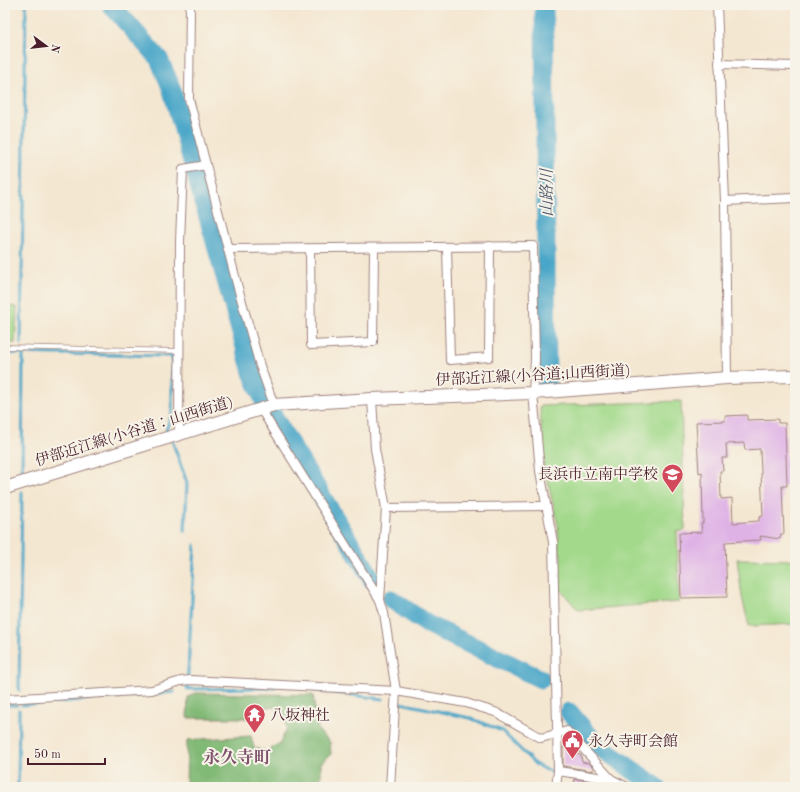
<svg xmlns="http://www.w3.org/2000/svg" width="800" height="792" font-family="'Old Standard TT','Noto Serif JP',serif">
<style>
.green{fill:#a2d98a;stroke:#767c5a}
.forest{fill:#81b976;stroke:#666c50}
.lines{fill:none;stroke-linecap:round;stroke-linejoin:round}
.stream{stroke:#4aa6c8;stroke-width:3}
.river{stroke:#4aa6c8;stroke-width:19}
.building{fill:#dfb2e6;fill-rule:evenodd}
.lane-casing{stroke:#9f837e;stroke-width:5.5}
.street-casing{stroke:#9f837e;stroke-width:10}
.secondary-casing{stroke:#9f837e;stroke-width:14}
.lane{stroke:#fff;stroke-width:4}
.street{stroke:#fff;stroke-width:8}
.secondary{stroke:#fff;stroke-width:12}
.labels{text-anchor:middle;stroke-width:4;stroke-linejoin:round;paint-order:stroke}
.street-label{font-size:15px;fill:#4a1f2b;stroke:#f7f3e8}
.poi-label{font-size:15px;fill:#4a1f2b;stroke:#f7f3e8;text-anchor:start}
.water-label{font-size:16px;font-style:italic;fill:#4a556a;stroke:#f7f3e8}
.quarter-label{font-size:17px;font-weight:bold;fill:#7e526c;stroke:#f7f3e8}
</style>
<rect width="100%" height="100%" fill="#f7f3e8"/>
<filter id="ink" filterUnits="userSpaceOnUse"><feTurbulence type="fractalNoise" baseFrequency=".025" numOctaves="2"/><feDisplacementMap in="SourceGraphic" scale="8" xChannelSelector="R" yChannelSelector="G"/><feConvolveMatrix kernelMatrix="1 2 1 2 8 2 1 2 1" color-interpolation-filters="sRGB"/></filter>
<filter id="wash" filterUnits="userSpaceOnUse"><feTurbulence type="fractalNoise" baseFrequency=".012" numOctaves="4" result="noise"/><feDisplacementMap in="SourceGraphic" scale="16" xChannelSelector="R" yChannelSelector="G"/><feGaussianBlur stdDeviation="0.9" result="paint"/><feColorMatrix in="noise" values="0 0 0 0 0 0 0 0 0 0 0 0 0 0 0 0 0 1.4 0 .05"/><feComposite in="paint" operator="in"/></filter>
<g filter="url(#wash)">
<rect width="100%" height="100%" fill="#f4e7d1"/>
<!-- green -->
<g class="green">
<path d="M 5,306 L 17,307 L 15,343 L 5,343 Z"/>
<path d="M 681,401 L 685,530 L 677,532 L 679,602 L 578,610 L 560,589 L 558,525 L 543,462 L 540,406 Z"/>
<path d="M 737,559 L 795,560 L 795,624 L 749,626 L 742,597 Z"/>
</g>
<!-- forest -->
<path class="forest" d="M 195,693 L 313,695 L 318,730 L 330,742 L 331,754 L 321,763 L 321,780 L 328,787 L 186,787 L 187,740 L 251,736 L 254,748 L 266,751 L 280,743 L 287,728 C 281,704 276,706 254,709 L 252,718 L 187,718 L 188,697 Z"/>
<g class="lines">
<!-- stream -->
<g class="stream">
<path d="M 21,344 L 26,5"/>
<path d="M 5,353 L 172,356 L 172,413 L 166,430 L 169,435"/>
<path d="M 172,440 L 187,483 L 185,531"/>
<path d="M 22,476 L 23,356"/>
<path d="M 195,545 L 187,689 L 275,688"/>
<path d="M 19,690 L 22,492"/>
<path d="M 314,690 L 383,699"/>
<path d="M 401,703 L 470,718 L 502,731 L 536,765 L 553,773"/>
<path d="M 5,705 L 17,705"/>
<path d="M 22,705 L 174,692"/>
<path d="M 18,787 L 19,710"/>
</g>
<!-- river -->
<g class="river">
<path d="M 111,5 L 159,59 L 171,87 L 252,372 L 264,401 L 372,579"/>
<path d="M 544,5 L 547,382"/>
<path d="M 391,599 L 427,624 L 541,679"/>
<path d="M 569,712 L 597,745 L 657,787"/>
</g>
</g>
<g id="blocks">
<!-- building -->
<g class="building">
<path d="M 747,415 L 747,420 L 778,419 L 778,423 L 785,423 L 787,486 L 782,486 L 784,534 L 781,534 L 780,539 L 760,536 L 761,540 L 725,542 L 727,597 L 681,598 L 679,533 L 702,532 L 701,523 L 703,523 L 702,472 L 699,473 L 696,422 L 725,421 L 725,416 ZM 744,443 L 745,450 L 760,449 L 763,516 L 759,517 L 759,521 L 733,523 L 732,498 L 721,499 L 720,471 L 723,471 L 722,458 L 727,458 L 726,444 Z"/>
<path d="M 563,747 L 574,747 L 575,754 L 581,755 L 582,762 L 589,763 L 593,767 L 593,771 L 563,766 Z"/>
<path d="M 575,779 L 589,781 L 588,787 L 573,787 Z"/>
</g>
</g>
</g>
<g filter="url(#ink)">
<use href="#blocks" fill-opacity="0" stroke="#9f837e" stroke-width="1"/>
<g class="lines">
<defs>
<path id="lane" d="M 5,347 L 179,351"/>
<g id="street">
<path d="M 190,5 L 189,99 L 237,284 L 260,366 L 274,405"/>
<path d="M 717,5 L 725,201 L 727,378"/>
<path d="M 719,64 L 795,66"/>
<path d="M 725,201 L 795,198"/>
<path d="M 447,247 L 450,360 L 489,357 L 490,246"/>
<path d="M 228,249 L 533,246 L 535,359 L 533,393 L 540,471 L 553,542 L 558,771 L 556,787"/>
<path d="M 310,249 L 311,345 L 373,342 L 374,248"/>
<path d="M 372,399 L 375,449 L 386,508 L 380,600 L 384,613 L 396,691 L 390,787"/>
<path d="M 260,408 L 380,600"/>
<path d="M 179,433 L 180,241 L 183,169 L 206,165"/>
<path d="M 386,508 L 546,506"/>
<path d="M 5,699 L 152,690 L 181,681 L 190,680 L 396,691 L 466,703 L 495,712 L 541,738 L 567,731 L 611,779 L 627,787"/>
<path d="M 558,771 L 611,779"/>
</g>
<path id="secondary" d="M 5,488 L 274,405 L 372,399 L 533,393 L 727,378 L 795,376"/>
</defs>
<!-- lane casing -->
<use href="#lane" class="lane-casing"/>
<!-- street casing -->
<use href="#street" class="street-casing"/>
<!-- secondary casing -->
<use href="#secondary" class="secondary-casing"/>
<!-- lane -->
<use href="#lane" class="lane"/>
<!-- street -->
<use href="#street" class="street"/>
<!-- secondary -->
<use href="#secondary" class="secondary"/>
</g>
</g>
<!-- icons -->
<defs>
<symbol id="school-pin" viewBox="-11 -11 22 30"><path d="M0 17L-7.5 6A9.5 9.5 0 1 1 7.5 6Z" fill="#d1495b" stroke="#f7f3e8"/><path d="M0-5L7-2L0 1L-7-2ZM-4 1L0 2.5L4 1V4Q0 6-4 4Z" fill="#fff"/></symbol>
<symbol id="temple-pin" viewBox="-11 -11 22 30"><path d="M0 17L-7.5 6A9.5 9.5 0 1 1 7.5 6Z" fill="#d1495b" stroke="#f7f3e8"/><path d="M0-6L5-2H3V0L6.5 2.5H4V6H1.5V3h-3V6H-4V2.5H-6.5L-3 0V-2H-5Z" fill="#fff"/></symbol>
<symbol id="civic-pin" viewBox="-11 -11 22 30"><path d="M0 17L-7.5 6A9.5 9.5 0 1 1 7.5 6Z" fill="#d1495b" stroke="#f7f3e8"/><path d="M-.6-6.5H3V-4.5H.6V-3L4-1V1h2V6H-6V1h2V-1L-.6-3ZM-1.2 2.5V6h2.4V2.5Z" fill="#fff"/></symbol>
</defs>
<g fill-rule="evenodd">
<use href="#school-pin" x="660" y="462" width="25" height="34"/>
<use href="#temple-pin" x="242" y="702" width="25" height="34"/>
<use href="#civic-pin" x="560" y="728" width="25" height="34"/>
</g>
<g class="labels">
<!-- street labels -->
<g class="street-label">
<text transform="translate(533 375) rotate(-3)" y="5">伊部近江線(小谷道;山西街道)</text>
<text transform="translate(134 431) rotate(-17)" y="5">伊部近江線(小谷道：山西街道)</text>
</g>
<!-- poi labels -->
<g class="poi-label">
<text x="658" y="479" text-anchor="end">長浜市立南中学校</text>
<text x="270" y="720">八坂神社</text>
<text x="588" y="746">永久寺町会館</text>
</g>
<!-- water labels -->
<g class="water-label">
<text transform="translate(546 193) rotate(-90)" y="6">山路川</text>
</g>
<!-- quarter labels -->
<g class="quarter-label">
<text x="237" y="763">永久寺町</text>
</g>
</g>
<!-- margin -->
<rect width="800" height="792" fill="none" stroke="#f7f3e8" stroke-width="20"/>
<!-- north arrow -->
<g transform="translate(46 46) rotate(105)" stroke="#f7f3e8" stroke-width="3" paint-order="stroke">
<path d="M0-3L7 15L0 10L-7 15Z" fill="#4a1f2b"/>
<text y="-6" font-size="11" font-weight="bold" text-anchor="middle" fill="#4a1f2b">N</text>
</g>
<!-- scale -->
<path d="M28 758v6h77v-6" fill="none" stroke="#4a1f2b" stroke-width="2"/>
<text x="34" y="758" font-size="12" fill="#4a1f2b" stroke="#f7f3e8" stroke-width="3" paint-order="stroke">50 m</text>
</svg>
